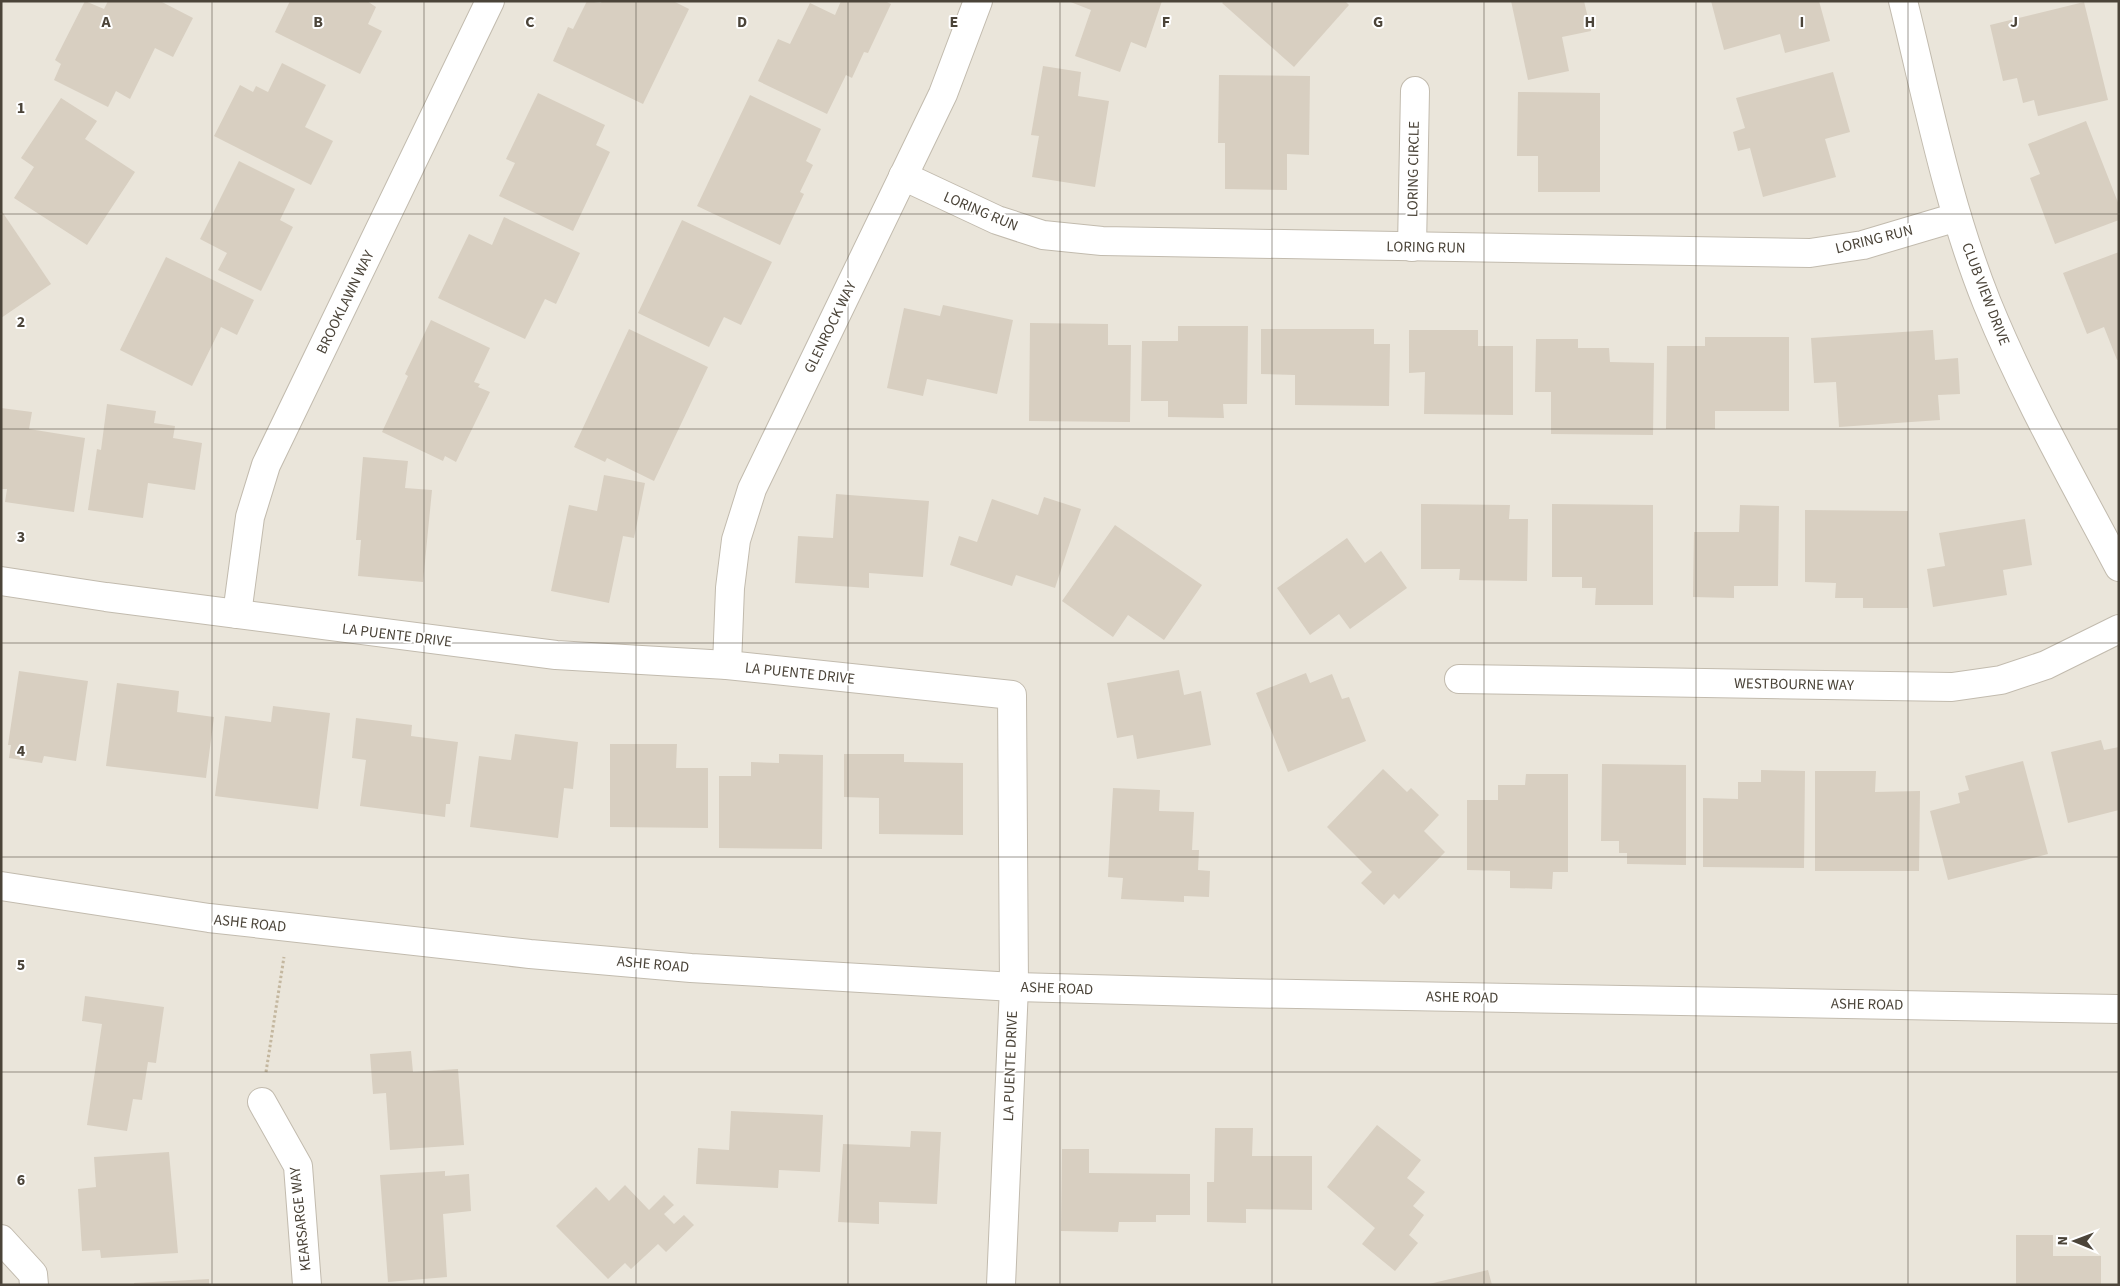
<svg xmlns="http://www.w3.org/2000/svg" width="2120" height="1286" font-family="'Source Sans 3',sans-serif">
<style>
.residential{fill:#eae5da}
.building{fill:#d8cfc1}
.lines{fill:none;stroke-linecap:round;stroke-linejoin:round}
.minor-casing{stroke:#c2bbae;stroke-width:30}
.path{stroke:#c4b79f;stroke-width:3;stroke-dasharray:2.5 2.5;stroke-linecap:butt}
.minor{stroke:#fff;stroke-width:28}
.grid{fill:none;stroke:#4b4439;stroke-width:1;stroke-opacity:0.55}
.labels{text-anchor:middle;stroke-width:4;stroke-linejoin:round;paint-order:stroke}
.street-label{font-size:15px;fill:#4b4439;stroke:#fff}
.grid-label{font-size:16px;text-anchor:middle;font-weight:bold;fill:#4b4439;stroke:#fff;stroke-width:4;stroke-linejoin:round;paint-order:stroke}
</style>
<rect width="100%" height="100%" fill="#f6f3ec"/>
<!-- residential -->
<rect class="residential" x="1" y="1" width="2118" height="1284"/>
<!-- building -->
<g class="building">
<path d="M 85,1 L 104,9 L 108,1 L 160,1 L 193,18 L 173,57 L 155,48 L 130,99 L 116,91 L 108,107 L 54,80 L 61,64 L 55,60 Z"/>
<path d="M 290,1 L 367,1 L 376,7 L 368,24 L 382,31 L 360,74 L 275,32 Z"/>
<path d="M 587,1 L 601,3 L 602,1 L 673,1 L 689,9 L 643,104 L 553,61 L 568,27 L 573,29 Z"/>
<path d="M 841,1 L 885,1 L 891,4 L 868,53 L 864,52 L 852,78 L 846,75 L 827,114 L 758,81 L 778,39 L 790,44 L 810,3 L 835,15 Z"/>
<path d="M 1068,1 L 1162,1 L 1146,48 L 1131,42 L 1120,72 L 1075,56 L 1091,10 Z"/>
<path d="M 1224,1 L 1345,1 L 1349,5 L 1294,67 L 1222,3 Z"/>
<path d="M 1511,1 L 1584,1 L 1591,31 L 1562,37 L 1569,71 L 1528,80 Z"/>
<path d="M 1711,1 L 1819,1 L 1830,41 L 1785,53 L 1780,34 L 1724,50 Z"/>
<path d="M 2084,2 L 2108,100 L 2038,116 L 2034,100 L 2023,103 L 2017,78 L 2003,81 L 1990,25 Z"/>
<path d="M 282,63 L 326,85 L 305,127 L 333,141 L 311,185 L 214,136 L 240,85 L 253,92 L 256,86 L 268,92 Z"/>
<path d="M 1043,66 L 1081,72 L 1078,96 L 1109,101 L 1095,187 L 1032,177 L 1039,136 L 1031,135 Z"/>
<path d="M 1833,72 L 1850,132 L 1825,139 L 1836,177 L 1763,197 L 1750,148 L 1738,151 L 1733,132 L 1745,128 L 1736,98 Z"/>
<path d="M 1219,75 L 1310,76 L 1309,155 L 1287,154 L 1287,190 L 1225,189 L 1225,143 L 1218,143 Z"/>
<path d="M 1518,92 L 1600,93 L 1600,192 L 1538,192 L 1538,156 L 1517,156 Z"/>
<path d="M 538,93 L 605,125 L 596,145 L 610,152 L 573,231 L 499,196 L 515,163 L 506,159 Z"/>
<path d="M 750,95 L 821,129 L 806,161 L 813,165 L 800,192 L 804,194 L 780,245 L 697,206 Z"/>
<path d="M 61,98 L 97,121 L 85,139 L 135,172 L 87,245 L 14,198 L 34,167 L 21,158 Z"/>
<path d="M 2086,121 L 2119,205 L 2119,220 L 2055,244 L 2030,178 L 2040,174 L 2028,144 Z"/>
<path d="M 239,161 L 295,189 L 280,220 L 293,227 L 261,291 L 218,270 L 227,253 L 200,239 Z"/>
<path d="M 1,210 L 51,284 L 1,318 Z"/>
<path d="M 504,217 L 580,253 L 556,304 L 545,299 L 525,339 L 438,298 L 469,234 L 492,245 Z"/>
<path d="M 682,220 L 772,262 L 741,325 L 724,317 L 709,347 L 638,313 Z"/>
<path d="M 2119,252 L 2119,360 L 2117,360 L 2104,327 L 2087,334 L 2063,273 Z"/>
<path d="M 166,257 L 254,300 L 237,335 L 221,327 L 192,386 L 120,350 Z"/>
<path d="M 943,305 L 1013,320 L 997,394 L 927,379 L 923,396 L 887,388 L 904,308 L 940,316 Z"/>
<path d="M 431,320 L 490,348 L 474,382 L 480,384 L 478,387 L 490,392 L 456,462 L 445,456 L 443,461 L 382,432 L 408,376 L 405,374 Z"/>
<path d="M 1030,323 L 1108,324 L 1108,345 L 1131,345 L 1130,422 L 1029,421 Z"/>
<path d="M 1178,326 L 1248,326 L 1247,404 L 1223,404 L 1224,418 L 1168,417 L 1168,401 L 1141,401 L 1142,341 L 1178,341 Z"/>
<path d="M 629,329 L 708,367 L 654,481 L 607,458 L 605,462 L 574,447 Z"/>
<path d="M 1261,329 L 1374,329 L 1374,344 L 1390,344 L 1389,406 L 1295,405 L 1295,375 L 1261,374 Z"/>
<path d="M 1409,330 L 1478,330 L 1478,346 L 1513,346 L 1513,415 L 1424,414 L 1425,372 L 1409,373 Z"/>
<path d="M 1933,330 L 1935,360 L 1958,358 L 1960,394 L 1938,395 L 1940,420 L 1839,427 L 1836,382 L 1814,383 L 1811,338 Z"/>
<path d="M 1705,337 L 1789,337 L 1789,411 L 1715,411 L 1715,429 L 1666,429 L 1667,346 L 1705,346 Z"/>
<path d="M 1536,339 L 1578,339 L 1578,348 L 1609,348 L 1610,362 L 1654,363 L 1653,435 L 1551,434 L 1551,392 L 1535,392 Z"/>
<path d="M 107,404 L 156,411 L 154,423 L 175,426 L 173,438 L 202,443 L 195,490 L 148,483 L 143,518 L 88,510 L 97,449 L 101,450 Z"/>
<path d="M 1,408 L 32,412 L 29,429 L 85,438 L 74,512 L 5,502 L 7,489 L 1,489 Z"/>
<path d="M 363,457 L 408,461 L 405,488 L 432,490 L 423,582 L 358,576 L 361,540 L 356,540 Z"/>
<path d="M 604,475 L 645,483 L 634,538 L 623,536 L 609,603 L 551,591 L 569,505 L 597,511 Z"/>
<path d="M 836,494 L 929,501 L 923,577 L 869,573 L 869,588 L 795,583 L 798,536 L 833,538 Z"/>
<path d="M 1044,497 L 1081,509 L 1055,588 L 1016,575 L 1012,586 L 950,565 L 959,536 L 977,542 L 992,499 L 1038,515 Z"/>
<path d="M 1421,504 L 1510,505 L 1509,519 L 1528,519 L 1527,581 L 1459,580 L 1460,569 L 1421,569 Z"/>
<path d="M 1552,504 L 1653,505 L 1653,605 L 1595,605 L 1596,588 L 1582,588 L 1582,577 L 1552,577 Z"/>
<path d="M 1740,505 L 1779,506 L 1778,586 L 1734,586 L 1734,598 L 1693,597 L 1694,532 L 1739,532 Z"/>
<path d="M 1805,510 L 1908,511 L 1908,608 L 1863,608 L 1863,598 L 1835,598 L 1836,583 L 1805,582 Z"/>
<path d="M 2025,519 L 2032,565 L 2003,570 L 2007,595 L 1933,607 L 1927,569 L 1945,566 L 1939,533 Z"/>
<path d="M 1115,525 L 1202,585 L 1164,640 L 1128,615 L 1113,637 L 1062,601 Z"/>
<path d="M 1347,538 L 1365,563 L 1381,551 L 1407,588 L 1350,629 L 1339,614 L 1310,635 L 1277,588 Z"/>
<path d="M 1179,670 L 1184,695 L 1201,691 L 1211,745 L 1137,759 L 1133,735 L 1117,738 L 1107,683 Z"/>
<path d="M 19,671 L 88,681 L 76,761 L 44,756 L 42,763 L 9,758 L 11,745 L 8,745 Z"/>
<path d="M 1306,673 L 1310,683 L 1332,674 L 1342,699 L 1349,697 L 1366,741 L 1288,772 L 1256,693 Z"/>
<path d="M 117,683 L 179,691 L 177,712 L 214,717 L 206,778 L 106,766 Z"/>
<path d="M 273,706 L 330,713 L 318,809 L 215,796 L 225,716 L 271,722 Z"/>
<path d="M 356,718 L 412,725 L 411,736 L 458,742 L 450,804 L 446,804 L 445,817 L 360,806 L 366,760 L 352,758 Z"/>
<path d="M 515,734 L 578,742 L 573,789 L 564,788 L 558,838 L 470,827 L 479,756 L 511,760 Z"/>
<path d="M 2101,740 L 2104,750 L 2119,747 L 2119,810 L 2068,823 L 2051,752 Z"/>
<path d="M 610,744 L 677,744 L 676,768 L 708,768 L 708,828 L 610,827 Z"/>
<path d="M 779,754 L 823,755 L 822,849 L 719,848 L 719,776 L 751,776 L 751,762 L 779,763 Z"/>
<path d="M 844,754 L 904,754 L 904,762 L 963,763 L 963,835 L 879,834 L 879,798 L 844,797 Z"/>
<path d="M 2023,761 L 2048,854 L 1948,880 L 1930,811 L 1960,803 L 1958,793 L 1969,790 L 1965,776 Z"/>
<path d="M 1602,764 L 1686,765 L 1686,865 L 1627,864 L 1627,853 L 1619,853 L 1619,841 L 1601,841 Z"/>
<path d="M 1383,769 L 1407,792 L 1411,788 L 1439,815 L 1424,831 L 1445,852 L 1399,899 L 1394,894 L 1384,905 L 1361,883 L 1372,872 L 1327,827 Z"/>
<path d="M 1761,770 L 1805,771 L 1804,868 L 1703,867 L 1703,798 L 1738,799 L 1738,782 L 1761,782 Z"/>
<path d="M 1815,771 L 1876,771 L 1875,792 L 1920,791 L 1919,871 L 1815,871 Z"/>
<path d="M 1526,774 L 1568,774 L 1568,872 L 1553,872 L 1552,889 L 1510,888 L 1510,871 L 1467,870 L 1467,800 L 1498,800 L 1498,785 L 1525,785 Z"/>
<path d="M 1113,788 L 1160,790 L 1159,811 L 1194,812 L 1192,850 L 1199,850 L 1198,870 L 1210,871 L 1209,897 L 1184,896 L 1184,902 L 1121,899 L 1123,878 L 1108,877 Z"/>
<path d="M 85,996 L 164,1007 L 156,1063 L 148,1062 L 142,1100 L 133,1099 L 127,1131 L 87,1125 L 102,1024 L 82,1021 Z"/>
<path d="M 411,1051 L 413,1072 L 458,1069 L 464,1145 L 390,1150 L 386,1093 L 373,1094 L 370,1054 Z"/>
<path d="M 731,1111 L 823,1115 L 820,1172 L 779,1170 L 778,1188 L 696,1184 L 698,1148 L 729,1150 Z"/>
<path d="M 1377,1125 L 1421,1160 L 1407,1178 L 1425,1192 L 1413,1206 L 1424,1215 L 1409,1235 L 1418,1243 L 1395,1271 L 1362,1244 L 1375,1228 L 1327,1187 Z"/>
<path d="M 1215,1128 L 1253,1128 L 1252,1156 L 1312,1156 L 1312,1210 L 1246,1209 L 1246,1223 L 1207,1222 L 1207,1182 L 1214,1182 Z"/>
<path d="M 911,1131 L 941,1132 L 937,1204 L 879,1202 L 879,1224 L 838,1222 L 843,1144 L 910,1147 Z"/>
<path d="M 1062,1149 L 1089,1149 L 1089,1173 L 1190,1174 L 1190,1215 L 1156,1215 L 1156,1222 L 1119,1222 L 1118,1232 L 1061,1231 Z"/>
<path d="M 169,1152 L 178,1253 L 101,1258 L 100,1250 L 82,1251 L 78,1189 L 96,1187 L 94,1157 Z"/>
<path d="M 445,1171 L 445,1176 L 469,1174 L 471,1211 L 443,1214 L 447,1277 L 388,1282 L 380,1175 Z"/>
<path d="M 625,1185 L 649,1210 L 664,1195 L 674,1205 L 664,1214 L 674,1224 L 684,1215 L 694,1225 L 666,1252 L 658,1244 L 631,1269 L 625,1263 L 608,1279 L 556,1226 L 596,1187 L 609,1201 Z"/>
<path d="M 2016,1235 L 2053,1235 L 2053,1256 L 2101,1256 L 2101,1285 L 2016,1285 Z"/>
<path d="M 1488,1270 L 1492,1285 L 1429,1285 L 1429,1284 Z"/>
<path d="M 209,1279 L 209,1285 L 134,1285 L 134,1283 Z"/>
</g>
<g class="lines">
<defs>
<g id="minor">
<path d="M 1903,1 C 1928,102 1948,206 1987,303 C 2024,394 2073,480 2119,567"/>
<path d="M 903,176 L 997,220 L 1043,235 L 1102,241 L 1810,253 L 1863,245 L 1957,217"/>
<path d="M 1412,247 L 1415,91"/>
<path d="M 1,581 L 106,597 L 556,655 L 727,665 L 1012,695 L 1014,987 L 1001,1285"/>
<path d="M 237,614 L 250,517 L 266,465 L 490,1"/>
<path d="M 727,665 L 730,588 L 736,540 L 752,489 L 943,94 L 978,1"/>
<path d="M 1459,679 L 1952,687 L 2001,680 L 2046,665 L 2119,629"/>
<path d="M 1,886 L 209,918 L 530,954 L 691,968 L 1014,987 L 1237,993 L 2119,1009"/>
<path d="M 262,1102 L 298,1166 L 307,1285"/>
<path d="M 1,1239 L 33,1274 L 34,1285"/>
</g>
</defs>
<!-- minor casing -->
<use href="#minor" class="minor-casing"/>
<!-- path -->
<path class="path" d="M 266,1072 L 284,957"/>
<!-- minor -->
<use href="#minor" class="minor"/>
</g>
<!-- grid -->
<path class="grid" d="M 212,1 L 212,1285M 424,1 L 424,1285M 636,1 L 636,1285M 848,1 L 848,1285M 1060,1 L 1060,1285M 1272,1 L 1272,1285M 1484,1 L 1484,1285M 1696,1 L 1696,1285M 1908,1 L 1908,1285M 1,214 L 2119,214M 1,429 L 2119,429M 1,643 L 2119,643M 1,857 L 2119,857M 1,1072 L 2119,1072"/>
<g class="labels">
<!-- street labels -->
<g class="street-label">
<text transform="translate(1413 169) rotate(-89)" y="5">LORING CIRCLE</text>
<text transform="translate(981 211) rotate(23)" y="5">LORING RUN</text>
<text transform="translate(1874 239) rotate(-14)" y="5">LORING RUN</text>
<text transform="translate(1426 247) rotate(1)" y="5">LORING RUN</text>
<text transform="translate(1986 294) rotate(69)" y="5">CLUB VIEW DRIVE</text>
<text transform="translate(345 302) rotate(-64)" y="5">BROOKLAWN WAY</text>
<text transform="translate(830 327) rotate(-64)" y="5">GLENROCK WAY</text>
<text transform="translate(397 635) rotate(7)" y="5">LA PUENTE DRIVE</text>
<text transform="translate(800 673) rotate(6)" y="5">LA PUENTE DRIVE</text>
<text transform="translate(1794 684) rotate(1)" y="5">WESTBOURNE WAY</text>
<text transform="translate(250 923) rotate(6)" y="5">ASHE ROAD</text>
<text transform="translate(653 964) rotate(5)" y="5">ASHE ROAD</text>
<text transform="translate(1057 988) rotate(2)" y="5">ASHE ROAD</text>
<text transform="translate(1462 997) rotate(1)" y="5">ASHE ROAD</text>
<text transform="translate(1867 1004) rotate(1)" y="5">ASHE ROAD</text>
<text transform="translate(1010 1066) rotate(-88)" y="5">LA PUENTE DRIVE</text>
<text transform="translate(300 1219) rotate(-96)" y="5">KEARSARGE WAY</text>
</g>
</g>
<g class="grid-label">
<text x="106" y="27">A</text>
<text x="318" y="27">B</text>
<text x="530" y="27">C</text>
<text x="742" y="27">D</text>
<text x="954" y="27">E</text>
<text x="1166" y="27">F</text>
<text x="1378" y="27">G</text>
<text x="1590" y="27">H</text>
<text x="1802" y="27">I</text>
<text x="2014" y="27">J</text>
<text x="21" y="113">1</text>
<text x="21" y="327">2</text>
<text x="21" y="542">3</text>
<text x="21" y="756">4</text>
<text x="21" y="970">5</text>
<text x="21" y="1185">6</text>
</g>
<!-- border -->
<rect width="2120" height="1286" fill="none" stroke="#4b4439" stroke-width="5"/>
<!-- north arrow -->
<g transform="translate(2075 1241) rotate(271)" stroke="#ffffff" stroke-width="4" paint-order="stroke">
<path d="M0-4L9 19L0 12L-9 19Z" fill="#4b4439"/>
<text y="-8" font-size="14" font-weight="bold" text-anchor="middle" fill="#4b4439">N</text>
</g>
</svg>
